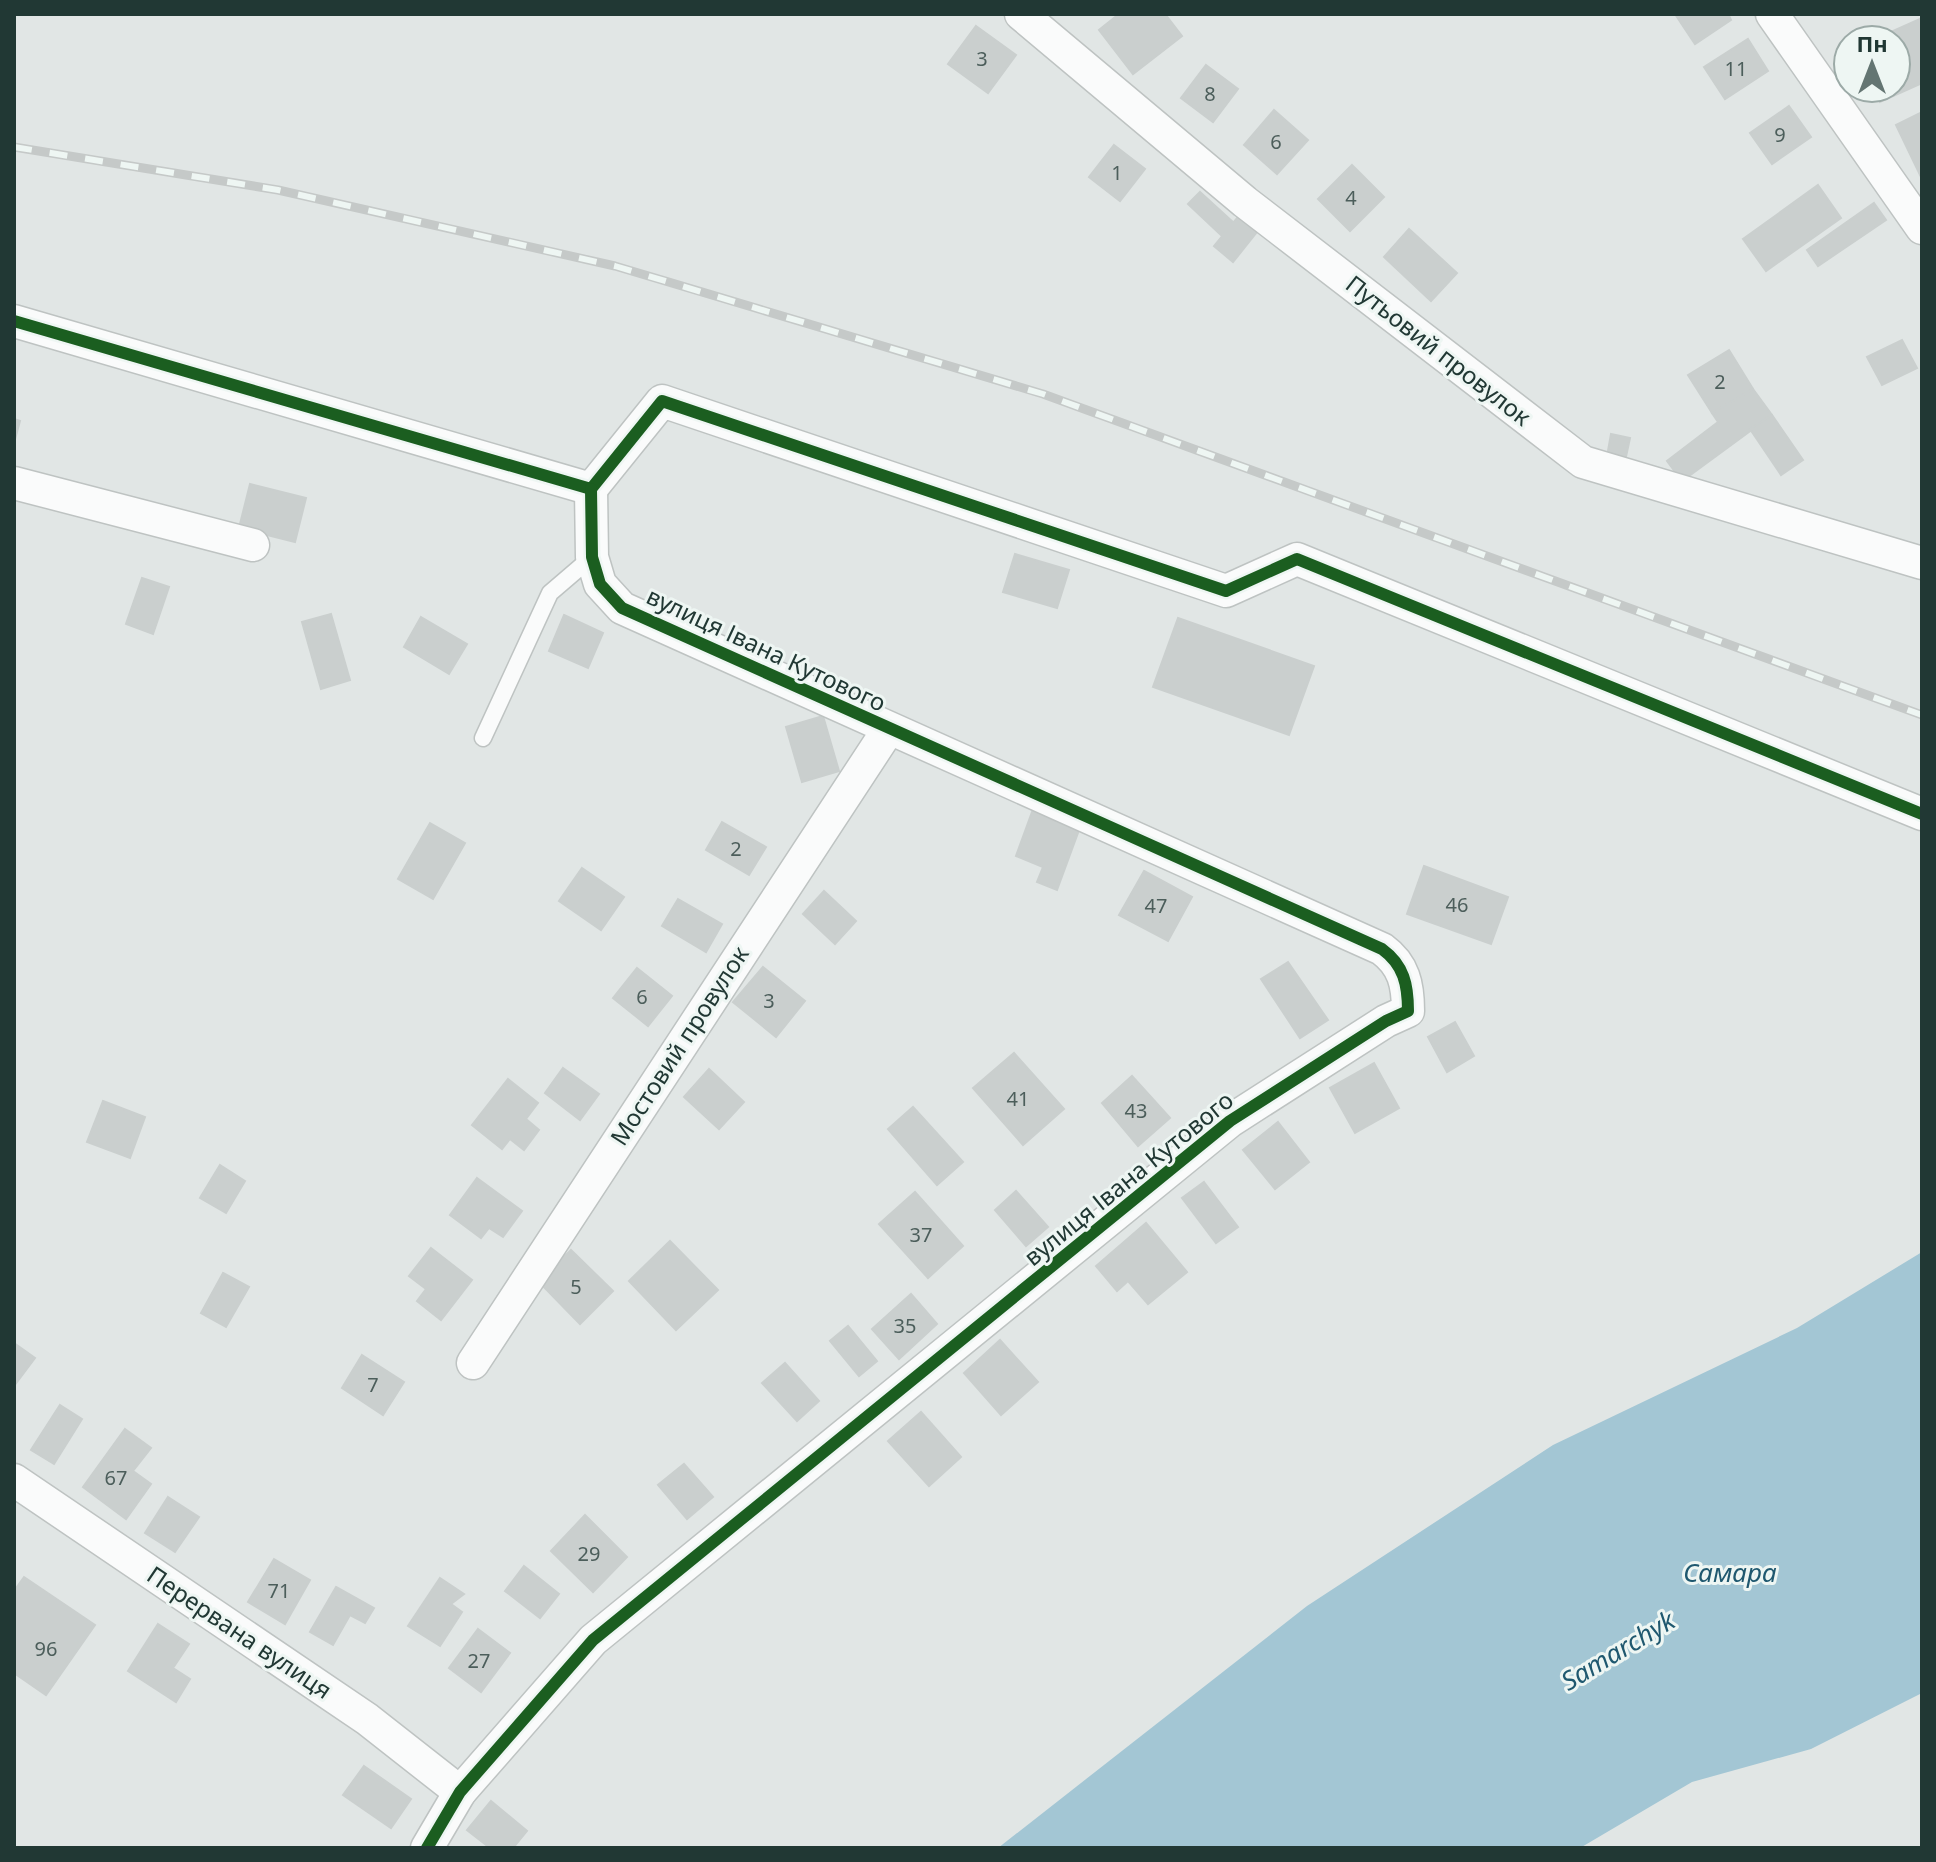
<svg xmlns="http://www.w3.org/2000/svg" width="1936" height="1862" font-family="'Noto Sans',sans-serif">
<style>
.water{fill:#a3c6d4}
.building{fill:#cacfce;stroke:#cacfce;stroke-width:2}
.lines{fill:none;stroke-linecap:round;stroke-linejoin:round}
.service-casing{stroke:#bec3c2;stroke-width:19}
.minor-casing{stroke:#bec3c2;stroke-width:35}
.service{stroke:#fafbfb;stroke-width:16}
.minor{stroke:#fafbfb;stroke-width:32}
.rail-casing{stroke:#c5c9c8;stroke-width:9}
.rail{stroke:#eef6f3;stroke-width:6;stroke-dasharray:18;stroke-linecap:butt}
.cycleway-casing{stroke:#eef6f3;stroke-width:17}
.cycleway{stroke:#1b5e20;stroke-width:12}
.labels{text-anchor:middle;stroke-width:6;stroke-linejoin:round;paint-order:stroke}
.number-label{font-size:20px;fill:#4c5e5b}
.street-label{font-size:24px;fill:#213834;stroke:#eef6f3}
.water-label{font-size:26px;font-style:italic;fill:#1f586f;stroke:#eef6f3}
</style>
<rect width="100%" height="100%" fill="#e1e6e5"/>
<!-- water -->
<path class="water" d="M 1922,1252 L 1922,1693 L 1811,1749 L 1692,1782 L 1580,1848 L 998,1848 L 1307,1606 L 1553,1445 L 1797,1328 Z"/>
<!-- building -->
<g class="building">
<path d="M 1119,14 L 1165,14 L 1182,36 L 1133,74 L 1099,30 Z"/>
<path d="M 1675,14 L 1728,14 L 1731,20 L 1695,44 Z"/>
<path d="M 1922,18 L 1922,83 L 1880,102 L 1874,88 L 1896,88 L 1896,40 L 1873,40 Z"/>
<path d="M 976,26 L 1016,55 L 988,93 L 948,64 Z"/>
<path d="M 1748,39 L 1768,71 L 1725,99 L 1704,67 Z"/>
<path d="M 1206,65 L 1238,89 L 1213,122 L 1181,98 Z"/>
<path d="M 1789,106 L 1811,137 L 1772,164 L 1750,133 Z"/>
<path d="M 1274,110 L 1308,140 L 1277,174 L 1244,145 Z"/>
<path d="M 1922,112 L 1922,179 L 1896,125 Z"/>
<path d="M 1114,145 L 1145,169 L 1120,201 L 1089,177 Z"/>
<path d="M 1352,165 L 1384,197 L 1350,231 L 1318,199 Z"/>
<path d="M 1818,185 L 1841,218 L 1766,271 L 1743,239 Z"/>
<path d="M 1200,192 L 1233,222 L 1222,236 L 1188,204 Z"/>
<path d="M 1874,203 L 1886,220 L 1818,266 L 1807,250 Z"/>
<path d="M 1238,217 L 1257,232 L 1233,262 L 1214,246 Z"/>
<path d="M 1409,229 L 1457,273 L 1431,301 L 1384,257 Z"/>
<path d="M 1902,340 L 1917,368 L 1882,385 L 1867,357 Z"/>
<path d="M 1729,350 L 1753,389 L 1712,413 L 1688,375 Z"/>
<path d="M 1753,389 L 1772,415 L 1682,481 L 1667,461 L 1718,422 L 1712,413 Z"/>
<path d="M 1772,415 L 1803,460 L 1781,475 L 1750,429 Z"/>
<path d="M 14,419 L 20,421 L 14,443 Z"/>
<path d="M 1611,434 L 1630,438 L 1624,466 L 1606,462 Z"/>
<path d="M 250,484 L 306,498 L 295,542 L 239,528 Z"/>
<path d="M 1015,554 L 1069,570 L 1057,608 L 1003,592 Z"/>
<path d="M 142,578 L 169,587 L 153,634 L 126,624 Z"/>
<path d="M 331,614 L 350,680 L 321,689 L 302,622 Z"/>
<path d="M 564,615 L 603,633 L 588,668 L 549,651 Z"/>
<path d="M 421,617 L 467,644 L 449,674 L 404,647 Z"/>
<path d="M 1178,618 L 1314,666 L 1289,735 L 1153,687 Z"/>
<path d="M 823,716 L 839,771 L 802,782 L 786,727 Z"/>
<path d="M 1032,812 L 1079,830 L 1057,890 L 1037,882 L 1043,867 L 1016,856 Z"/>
<path d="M 722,822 L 766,847 L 749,875 L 706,850 Z"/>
<path d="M 430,823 L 465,843 L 433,899 L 398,879 Z"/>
<path d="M 1424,866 L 1508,897 L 1491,944 L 1407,914 Z"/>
<path d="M 582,868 L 624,897 L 601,930 L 559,901 Z"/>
<path d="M 1144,871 L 1192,897 L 1168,941 L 1119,915 Z"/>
<path d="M 824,891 L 856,921 L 835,944 L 803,914 Z"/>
<path d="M 678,899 L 722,924 L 706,952 L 662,926 Z"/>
<path d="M 1288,962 L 1328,1020 L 1300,1038 L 1261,979 Z"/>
<path d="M 763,967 L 805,1001 L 776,1037 L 733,1002 Z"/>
<path d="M 637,968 L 672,996 L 648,1026 L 613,998 Z"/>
<path d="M 1455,1022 L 1474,1056 L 1447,1072 L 1428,1037 Z"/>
<path d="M 1014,1053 L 1064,1109 L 1023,1145 L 973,1088 Z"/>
<path d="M 1374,1063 L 1399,1108 L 1355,1133 L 1330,1088 Z"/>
<path d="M 563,1068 L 599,1094 L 580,1120 L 545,1093 Z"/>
<path d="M 709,1069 L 744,1102 L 719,1129 L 684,1097 Z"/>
<path d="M 1132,1076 L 1170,1118 L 1138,1146 L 1102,1103 Z"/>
<path d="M 508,1079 L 538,1103 L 526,1119 L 539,1130 L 524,1150 L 510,1139 L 502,1149 L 472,1125 Z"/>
<path d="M 103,1101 L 145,1117 L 130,1158 L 87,1142 Z"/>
<path d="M 913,1107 L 963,1162 L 937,1185 L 888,1129 Z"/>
<path d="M 1278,1122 L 1309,1162 L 1275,1189 L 1243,1150 Z"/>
<path d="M 220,1165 L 245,1181 L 226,1213 L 200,1198 Z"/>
<path d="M 477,1178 L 522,1211 L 503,1237 L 489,1228 L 481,1238 L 450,1215 Z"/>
<path d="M 1204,1182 L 1238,1227 L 1216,1243 L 1182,1198 Z"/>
<path d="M 1016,1191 L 1048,1227 L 1026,1246 L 995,1210 Z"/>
<path d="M 915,1192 L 963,1246 L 928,1278 L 879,1224 Z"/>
<path d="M 1146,1223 L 1187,1272 L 1148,1304 L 1128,1281 L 1117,1291 L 1096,1266 Z"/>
<path d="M 670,1241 L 718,1290 L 676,1330 L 629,1281 Z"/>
<path d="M 431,1248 L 472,1280 L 441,1320 L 417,1301 L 426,1289 L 409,1276 Z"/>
<path d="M 571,1250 L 613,1291 L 580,1324 L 539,1282 Z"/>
<path d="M 223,1273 L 249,1287 L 226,1327 L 201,1313 Z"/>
<path d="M 911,1294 L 937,1324 L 899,1359 L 872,1329 Z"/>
<path d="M 848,1326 L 877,1361 L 859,1376 L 830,1341 Z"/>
<path d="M 1000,1340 L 1038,1382 L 1001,1415 L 964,1373 Z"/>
<path d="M 14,1343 L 35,1358 L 14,1386 Z"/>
<path d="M 362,1355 L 404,1382 L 383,1415 L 342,1388 Z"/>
<path d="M 785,1363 L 819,1401 L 797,1421 L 762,1383 Z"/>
<path d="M 60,1405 L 82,1419 L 54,1464 L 31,1450 Z"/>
<path d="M 921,1412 L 961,1457 L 929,1486 L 888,1441 Z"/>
<path d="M 125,1429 L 151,1448 L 133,1471 L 151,1484 L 126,1519 L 83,1487 Z"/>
<path d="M 684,1464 L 713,1497 L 687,1519 L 658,1485 Z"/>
<path d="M 168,1497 L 199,1517 L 175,1552 L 145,1533 Z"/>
<path d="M 585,1515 L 627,1557 L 593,1592 L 551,1551 Z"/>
<path d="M 274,1559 L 310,1580 L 285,1624 L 248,1602 Z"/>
<path d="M 524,1566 L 559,1594 L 540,1618 L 505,1591 Z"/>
<path d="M 24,1577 L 95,1625 L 46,1695 L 14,1673 L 14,1591 Z"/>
<path d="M 440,1578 L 464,1594 L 451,1604 L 462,1612 L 440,1646 L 408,1626 Z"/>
<path d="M 336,1587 L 374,1608 L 365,1623 L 350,1615 L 333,1645 L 310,1632 Z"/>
<path d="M 158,1624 L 189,1644 L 173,1668 L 190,1679 L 176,1702 L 128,1671 Z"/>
<path d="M 478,1629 L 510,1653 L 481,1692 L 449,1668 Z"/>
<path d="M 364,1766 L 411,1799 L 391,1828 L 343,1795 Z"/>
<path d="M 491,1801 L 527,1831 L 513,1848 L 490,1848 L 467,1830 Z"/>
</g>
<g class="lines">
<defs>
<path id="service" d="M 483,738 L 550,593 L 592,557"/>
<g id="minor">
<path d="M 1021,14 L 1245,202 L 1583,462 L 1922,563"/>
<path d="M 1772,14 L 1922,228"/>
<path d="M 14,321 L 591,489 L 662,401 L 1226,591 L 1297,559 L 1922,814"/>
<path d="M 14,483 L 253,545"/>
<path d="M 473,1363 L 888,730"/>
<path d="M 14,1480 L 367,1719 L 460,1792"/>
<path d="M 427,1848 L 460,1792 L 593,1640 L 1230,1121 L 1386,1021 L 1408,1011 C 1408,985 1404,965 1382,949 L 622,608 L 600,584 L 592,557 L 591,489"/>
</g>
</defs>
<!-- service casing -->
<use href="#service" class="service-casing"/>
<!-- minor casing -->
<use href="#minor" class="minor-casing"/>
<!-- service -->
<use href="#service" class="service"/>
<!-- minor -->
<use href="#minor" class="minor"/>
<defs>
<path id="rail" d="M 14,147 L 278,190 L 615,266 L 1043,394 L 1922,715"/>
</defs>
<!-- rail casing -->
<use href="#rail" class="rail-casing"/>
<!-- rail -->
<use href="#rail" class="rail"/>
<defs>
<g id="cycleway">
<path d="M 14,321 L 591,489 L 662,401 L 1226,591 L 1297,559 L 1922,814"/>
<path d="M 427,1848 L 460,1792 L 593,1640 L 1230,1121 L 1386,1021 L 1408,1011 C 1408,985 1404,965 1382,949 L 622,608 L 600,584 L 592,557 L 591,489"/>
</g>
</defs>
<!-- cycleway casing -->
<use href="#cycleway" class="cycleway-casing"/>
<!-- cycleway -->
<use href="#cycleway" class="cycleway"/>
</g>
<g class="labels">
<!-- number labels -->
<g class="number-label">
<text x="982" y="66">3</text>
<text x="1736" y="76">11</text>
<text x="1210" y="101">8</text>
<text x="1780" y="142">9</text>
<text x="1276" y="149">6</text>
<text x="1117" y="180">1</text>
<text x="1351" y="205">4</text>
<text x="1720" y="389">2</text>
<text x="736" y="856">2</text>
<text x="1457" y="912">46</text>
<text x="1156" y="913">47</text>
<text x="642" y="1004">6</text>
<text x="769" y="1008">3</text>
<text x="1018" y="1106">41</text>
<text x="1136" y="1118">43</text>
<text x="921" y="1242">37</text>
<text x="576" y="1294">5</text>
<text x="905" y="1333">35</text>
<text x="373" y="1392">7</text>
<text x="116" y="1485">67</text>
<text x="589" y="1561">29</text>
<text x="279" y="1598">71</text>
<text x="46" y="1656">96</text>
<text x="479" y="1668">27</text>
</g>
<!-- street labels -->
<g class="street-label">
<text transform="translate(1438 351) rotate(38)" y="8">Путьовий провулок</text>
<text transform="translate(766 650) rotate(25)" y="8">вулиця Івана Кутового</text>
<text transform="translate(680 1046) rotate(-57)" y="8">Мостовий провулок</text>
<text transform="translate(1129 1179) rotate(-39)" y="8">вулиця Івана Кутового</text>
<text transform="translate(239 1633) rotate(34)" y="8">Перервана вулиця</text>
</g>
<!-- water labels -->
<g class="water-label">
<text x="1730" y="1582">Самара</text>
<text transform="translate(1618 1651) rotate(-31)" y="9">Samarchyk</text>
</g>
</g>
<!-- border -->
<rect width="1936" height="1862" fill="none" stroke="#213834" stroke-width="32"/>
<!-- north arrow -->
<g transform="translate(1872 64)"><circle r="38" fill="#eef6f3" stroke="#9caaa7" stroke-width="2"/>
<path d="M0-6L14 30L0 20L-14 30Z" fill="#647572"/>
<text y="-12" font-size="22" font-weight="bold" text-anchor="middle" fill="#213834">Пн</text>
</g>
</svg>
